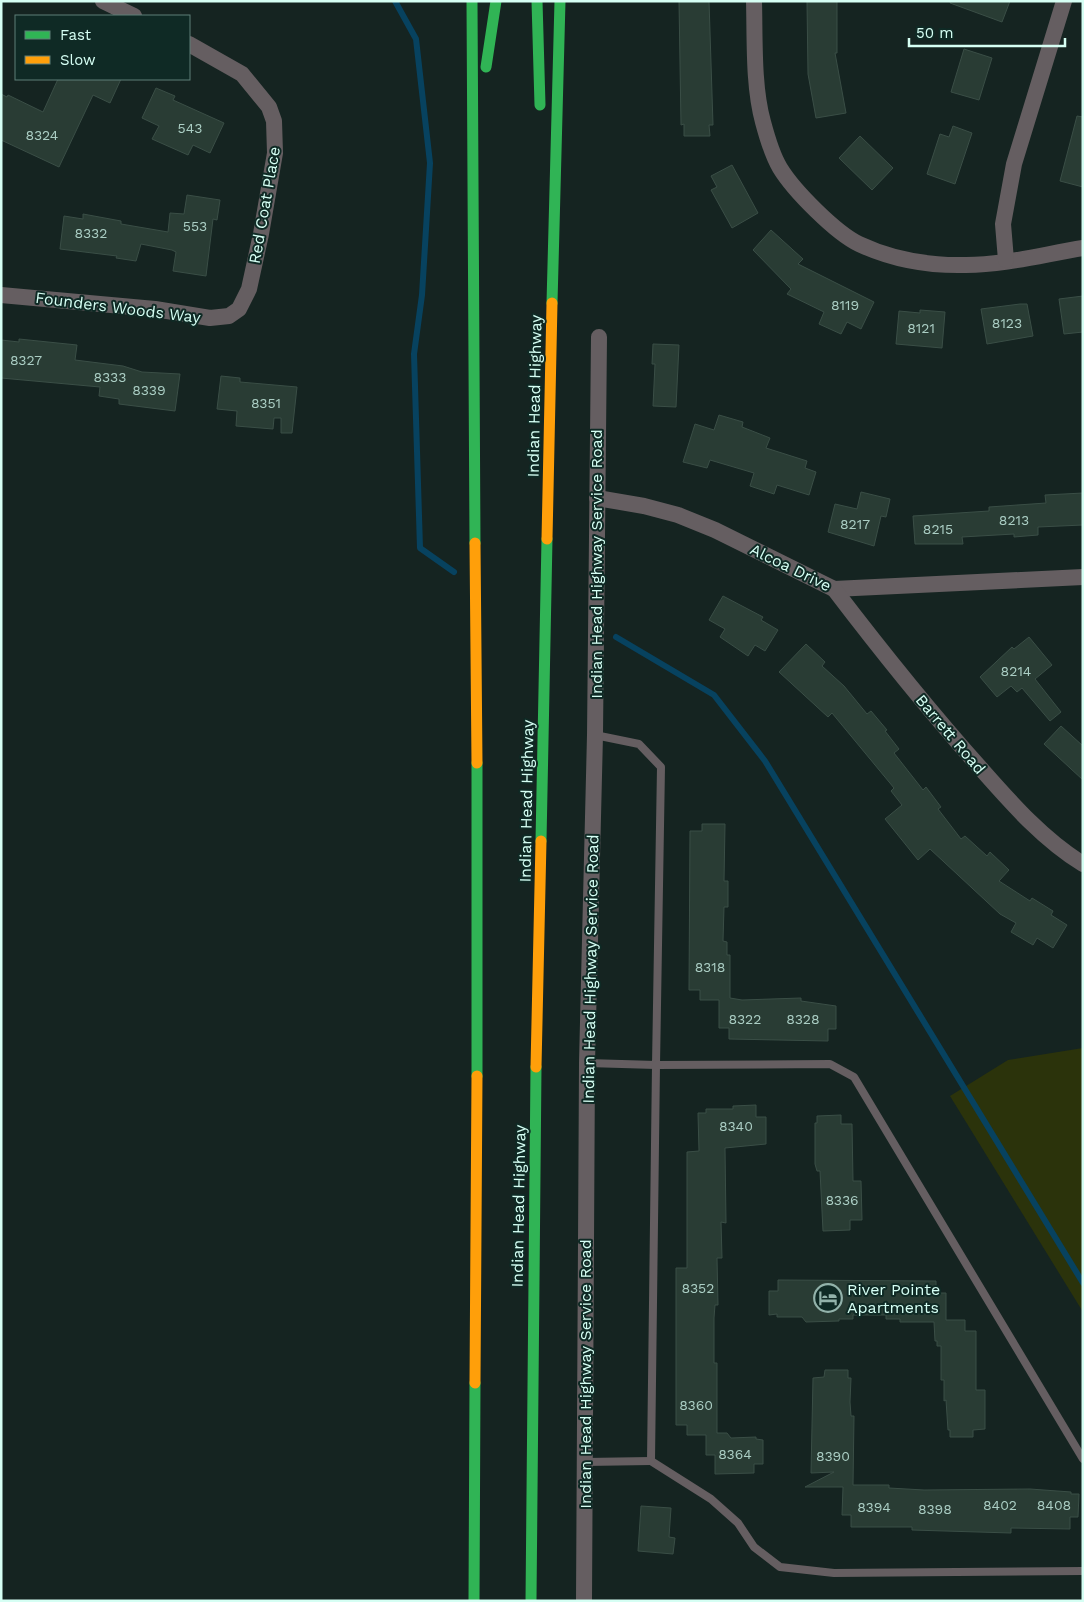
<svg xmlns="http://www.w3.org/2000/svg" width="1084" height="1602" font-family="'Work Sans',sans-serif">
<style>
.green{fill:#2b330b}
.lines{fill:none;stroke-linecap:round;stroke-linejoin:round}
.stream{stroke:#07425f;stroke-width:6}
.building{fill:#293c34;stroke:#3a4e46}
.lane{stroke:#655e61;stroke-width:8}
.street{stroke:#655e61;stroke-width:16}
.fast{stroke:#30b455;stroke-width:11}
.slow{stroke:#ff9f0a;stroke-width:11}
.labels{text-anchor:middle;stroke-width:4;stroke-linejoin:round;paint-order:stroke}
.number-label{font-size:14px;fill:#abcec4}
.street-label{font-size:16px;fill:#d6fff4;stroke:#0f2a25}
.poi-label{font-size:16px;fill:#d6fff4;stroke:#0f2a25;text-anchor:start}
</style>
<rect width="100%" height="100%" fill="#152421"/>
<!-- green -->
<path class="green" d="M 1083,1048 L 1083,1312 L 950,1096 L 1008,1060 Z"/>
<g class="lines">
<!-- stream -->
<g class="stream">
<path d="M 395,1 L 416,39 L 430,163 L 422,295 L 414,354 L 420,548 L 454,572"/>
<path d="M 616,637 L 714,695 L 765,761 L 1083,1283"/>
</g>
</g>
<!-- building -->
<g class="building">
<path d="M 679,1 L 709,1 L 713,125 L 709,125 L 710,136 L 684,136 L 684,124 L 681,125 Z"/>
<path d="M 807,1 L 837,1 L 837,53 L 835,53 L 846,113 L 816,118 L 808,74 Z"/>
<path d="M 951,1 L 1010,1 L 1002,22 L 950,3 Z"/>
<path d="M 964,49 L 992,58 L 979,100 L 951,92 Z"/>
<path d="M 58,79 L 121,79 L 110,103 L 93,95 L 59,167 L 1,140 L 1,94 L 7,97 L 8,95 L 43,112 Z"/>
<path d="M 156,88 L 175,96 L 173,100 L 224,123 L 210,153 L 193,145 L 188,155 L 152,139 L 159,126 L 142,118 Z"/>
<path d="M 1077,116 L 1083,117 L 1083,187 L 1060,181 Z"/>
<path d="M 953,126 L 972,133 L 955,184 L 927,174 L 940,134 L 949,137 Z"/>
<path d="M 860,136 L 893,168 L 872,190 L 839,158 Z"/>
<path d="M 732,165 L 758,213 L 732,228 L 711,190 L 717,187 L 711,176 Z"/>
<path d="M 187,195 L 220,200 L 217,220 L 213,219 L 206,276 L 173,271 L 176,252 L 172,250 L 141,244 L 136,261 L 116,258 L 117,256 L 60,249 L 64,216 L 83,219 L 83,214 L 121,221 L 121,224 L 168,232 L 170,213 L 184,214 Z"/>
<path d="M 771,230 L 803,259 L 798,264 L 874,302 L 861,329 L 847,322 L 841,334 L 819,324 L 824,312 L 787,294 L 791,289 L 753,250 Z"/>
<path d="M 1083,296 L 1083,332 L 1064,334 L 1059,299 Z"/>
<path d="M 1020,304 L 1027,304 L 1033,336 L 987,344 L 981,309 Z"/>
<path d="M 920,310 L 945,312 L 942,348 L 896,344 L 899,311 L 920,313 Z"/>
<path d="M 19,339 L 77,345 L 75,360 L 123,366 L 142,372 L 180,374 L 175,411 L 119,404 L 119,399 L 99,396 L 100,387 L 1,378 L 1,340 L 19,342 Z"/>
<path d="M 653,344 L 679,345 L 676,407 L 653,406 L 655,364 L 652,364 Z"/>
<path d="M 221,376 L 240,378 L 240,382 L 297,387 L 292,433 L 281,433 L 281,418 L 274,418 L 273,429 L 236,426 L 237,411 L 217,409 Z"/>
<path d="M 719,415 L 743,422 L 742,427 L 770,438 L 766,448 L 807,461 L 805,468 L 816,472 L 809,495 L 777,485 L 774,494 L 750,486 L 754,473 L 710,460 L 707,468 L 683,462 L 695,424 L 714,430 Z"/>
<path d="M 861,492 L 890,499 L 886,517 L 881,516 L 874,546 L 828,532 L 835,504 L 857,509 Z"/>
<path d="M 1083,493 L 1083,525 L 1038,527 L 1038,535 L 1014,537 L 1014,534 L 962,537 L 963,544 L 915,544 L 913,516 L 989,511 L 989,507 L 1046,503 L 1045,495 Z"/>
<path d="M 723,596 L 763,617 L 761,620 L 778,630 L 765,651 L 755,645 L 748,656 L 720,637 L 725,629 L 709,620 Z"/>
<path d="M 1029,637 L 1052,665 L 1035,679 L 1061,712 L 1050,721 L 1022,688 L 1017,692 L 1011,686 L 997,697 L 980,677 L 1012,647 L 1014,649 Z"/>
<path d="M 806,644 L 825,662 L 822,666 L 844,686 L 867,714 L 871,711 L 887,730 L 885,731 L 899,749 L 894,753 L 923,790 L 926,787 L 941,807 L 938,809 L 961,839 L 965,836 L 987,856 L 990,852 L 1009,870 L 999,881 L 1030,901 L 1032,898 L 1053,911 L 1051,915 L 1067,925 L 1053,948 L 1037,938 L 1033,945 L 1011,932 L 1016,923 L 1000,914 L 930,849 L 918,860 L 885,819 L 902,805 L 891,791 L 894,788 L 832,713 L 828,717 L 779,672 Z"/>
<path d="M 1061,726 L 1083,746 L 1083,780 L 1044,744 Z"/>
<path d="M 702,824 L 725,824 L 724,881 L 728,881 L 728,907 L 724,907 L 723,941 L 727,942 L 727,955 L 730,955 L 730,998 L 742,1000 L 801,998 L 801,1001 L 836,1006 L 836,1029 L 828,1029 L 828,1041 L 729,1039 L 729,1028 L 719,1028 L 719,1000 L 700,1000 L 700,990 L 689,990 L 690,831 L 702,831 Z"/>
<path d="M 756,1105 L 756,1117 L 766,1117 L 766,1144 L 725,1148 L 726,1223 L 721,1222 L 722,1258 L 717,1258 L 718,1305 L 715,1305 L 714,1318 L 714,1363 L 717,1363 L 717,1433 L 727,1433 L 731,1438 L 756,1437 L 756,1439 L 763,1440 L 763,1464 L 754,1464 L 754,1473 L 715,1474 L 715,1455 L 706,1455 L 706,1435 L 687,1435 L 687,1425 L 676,1425 L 676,1268 L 687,1268 L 687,1152 L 699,1151 L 698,1113 L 706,1113 L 706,1109 L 733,1109 L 733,1106 Z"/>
<path d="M 841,1115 L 841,1124 L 852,1124 L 853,1181 L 861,1181 L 862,1220 L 850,1220 L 850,1230 L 823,1231 L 820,1171 L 817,1171 L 815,1164 L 815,1123 L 817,1123 L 817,1116 Z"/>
<path d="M 778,1280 L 936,1281 L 936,1293 L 946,1293 L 946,1320 L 965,1320 L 965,1331 L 976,1331 L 976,1390 L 985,1390 L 985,1429 L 973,1430 L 973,1437 L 950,1437 L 950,1430 L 948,1430 L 946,1400 L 944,1401 L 944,1380 L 941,1380 L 941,1346 L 937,1346 L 937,1341 L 935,1341 L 934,1322 L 900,1322 L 900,1319 L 886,1319 L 886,1315 L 853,1315 L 853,1319 L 839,1319 L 839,1321 L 806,1322 L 802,1317 L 777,1317 L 777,1314 L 769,1315 L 769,1291 L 778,1291 Z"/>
<path d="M 825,1370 L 848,1370 L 848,1378 L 851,1378 L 850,1402 L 851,1416 L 854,1416 L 853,1485 L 889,1485 L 889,1488 L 924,1490 L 1030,1489 L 1071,1492 L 1071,1494 L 1079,1494 L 1078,1517 L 1070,1517 L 1070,1529 L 1011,1528 L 1011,1533 L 912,1530 L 912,1527 L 851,1527 L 851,1515 L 842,1515 L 843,1487 L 805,1487 L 834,1472 L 811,1473 L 813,1378 L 824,1377 Z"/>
<path d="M 641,1506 L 671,1508 L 669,1537 L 675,1538 L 673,1554 L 638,1551 Z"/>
</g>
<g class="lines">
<!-- lane -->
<g class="lane">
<path d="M 587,1063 L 656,1065 L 661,767 L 639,744 L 595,735"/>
<path d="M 1083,1459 L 854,1077 L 830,1064 L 656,1065 L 651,1461 L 711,1499 L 738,1523 L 754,1547 L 780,1567 L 834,1573 L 1083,1571"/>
<path d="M 585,1462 L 651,1461"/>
</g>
<!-- street -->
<g class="street">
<path d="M 103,1 L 134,16"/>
<path d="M 754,1 C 755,39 753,86 763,122 C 767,137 772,155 780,168 C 794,191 836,233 859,244 C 893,260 929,266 966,265 C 1005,265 1045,254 1083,248"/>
<path d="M 1006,260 L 1003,224 L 1014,164 L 1064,1"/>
<path d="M 1,295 L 155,309 L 210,318 L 229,316 L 239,309 L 249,289 L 261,234 L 275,153 L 274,121 L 269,107 L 242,74 L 189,44"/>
<path d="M 597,498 L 644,506 L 678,515 L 715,530 L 834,589 L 1083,577"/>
<path d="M 834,589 C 882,652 931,713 983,771 C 1013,805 1044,840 1083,864"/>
<path d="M 584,1601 L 587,1063 L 595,735 L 599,337"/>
</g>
<!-- fast -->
<g class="fast">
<path d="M 472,1 L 475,543"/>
<path d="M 537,1 L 540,105"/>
<path d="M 486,67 L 496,1"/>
<path d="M 552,303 L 560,1"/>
<path d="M 477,763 L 477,1076"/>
<path d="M 541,841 L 547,539"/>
<path d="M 474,1601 L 475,1383"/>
<path d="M 531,1601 L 536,1067"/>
</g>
<!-- slow -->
<g class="slow">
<path d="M 547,539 L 552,303"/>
<path d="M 475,543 L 477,763"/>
<path d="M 536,1067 L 541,841"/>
<path d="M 475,1383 L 477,1076"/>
</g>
</g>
<!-- icons -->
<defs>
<symbol id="hotel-ring" viewBox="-11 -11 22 22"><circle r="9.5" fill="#0f2a25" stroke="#92b2aa" stroke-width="1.5"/><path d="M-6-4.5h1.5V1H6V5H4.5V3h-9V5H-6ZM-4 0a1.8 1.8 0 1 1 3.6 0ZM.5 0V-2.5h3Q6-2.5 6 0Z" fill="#92b2aa"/></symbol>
</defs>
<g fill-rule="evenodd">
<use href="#hotel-ring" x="812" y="1282" width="32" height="32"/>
</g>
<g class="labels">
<!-- number labels -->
<g class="number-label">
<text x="190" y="133">543</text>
<text x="42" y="140">8324</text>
<text x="195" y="231">553</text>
<text x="91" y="238">8332</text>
<text x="845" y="310">8119</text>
<text x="1007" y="328">8123</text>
<text x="921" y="333">8121</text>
<text x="26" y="365">8327</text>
<text x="110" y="382">8333</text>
<text x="149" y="395">8339</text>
<text x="266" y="408">8351</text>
<text x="1014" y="525">8213</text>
<text x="855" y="529">8217</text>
<text x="938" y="534">8215</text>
<text x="1016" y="676">8214</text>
<text x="710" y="972">8318</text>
<text x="745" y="1024">8322</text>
<text x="803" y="1024">8328</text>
<text x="736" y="1131">8340</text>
<text x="842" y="1205">8336</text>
<text x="698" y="1293">8352</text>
<text x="696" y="1410">8360</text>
<text x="735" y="1459">8364</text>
<text x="833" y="1461">8390</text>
<text x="1000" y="1510">8402</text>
<text x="1054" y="1510">8408</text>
<text x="874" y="1512">8394</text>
<text x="935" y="1514">8398</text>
</g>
<!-- street labels -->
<g class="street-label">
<text transform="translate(264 205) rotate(-80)" y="6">Red Coat Place</text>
<text transform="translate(118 307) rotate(7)" y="6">Founders Woods Way</text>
<text transform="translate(534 396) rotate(-89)" y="6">Indian Head Highway</text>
<text transform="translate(596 564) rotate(-90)" y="6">Indian Head Highway Service Road</text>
<text transform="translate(791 567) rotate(26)" y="6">Alcoa Drive</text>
<text transform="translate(951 734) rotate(50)" y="6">Barrett Road</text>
<text transform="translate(526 801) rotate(-89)" y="6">Indian Head Highway</text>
<text transform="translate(590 969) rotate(-89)" y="6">Indian Head Highway Service Road</text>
<text transform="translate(518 1206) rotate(-89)" y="6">Indian Head Highway</text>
<text transform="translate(585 1374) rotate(-90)" y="6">Indian Head Highway Service Road</text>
</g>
<!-- poi labels -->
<g class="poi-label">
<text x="847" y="1295">River Pointe<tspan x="847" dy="18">Apartments</tspan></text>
</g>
</g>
<!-- border -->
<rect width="1084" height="1602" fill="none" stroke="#d6fff4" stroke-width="5"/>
<!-- legend -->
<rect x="15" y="15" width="175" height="65" fill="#0f2a25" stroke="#5f7f78"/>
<rect x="25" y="31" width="25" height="8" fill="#30b455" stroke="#5f7f78"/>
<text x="60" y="40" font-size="15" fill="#d6fff4">Fast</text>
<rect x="25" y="56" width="25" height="8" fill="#ff9f0a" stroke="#5f7f78"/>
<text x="60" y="65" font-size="15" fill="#d6fff4">Slow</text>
<!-- scale -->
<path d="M909 38v8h156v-8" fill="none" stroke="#d6fff4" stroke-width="2.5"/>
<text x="916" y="38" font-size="15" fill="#d6fff4" stroke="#0f2a25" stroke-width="4" paint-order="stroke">50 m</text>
</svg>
